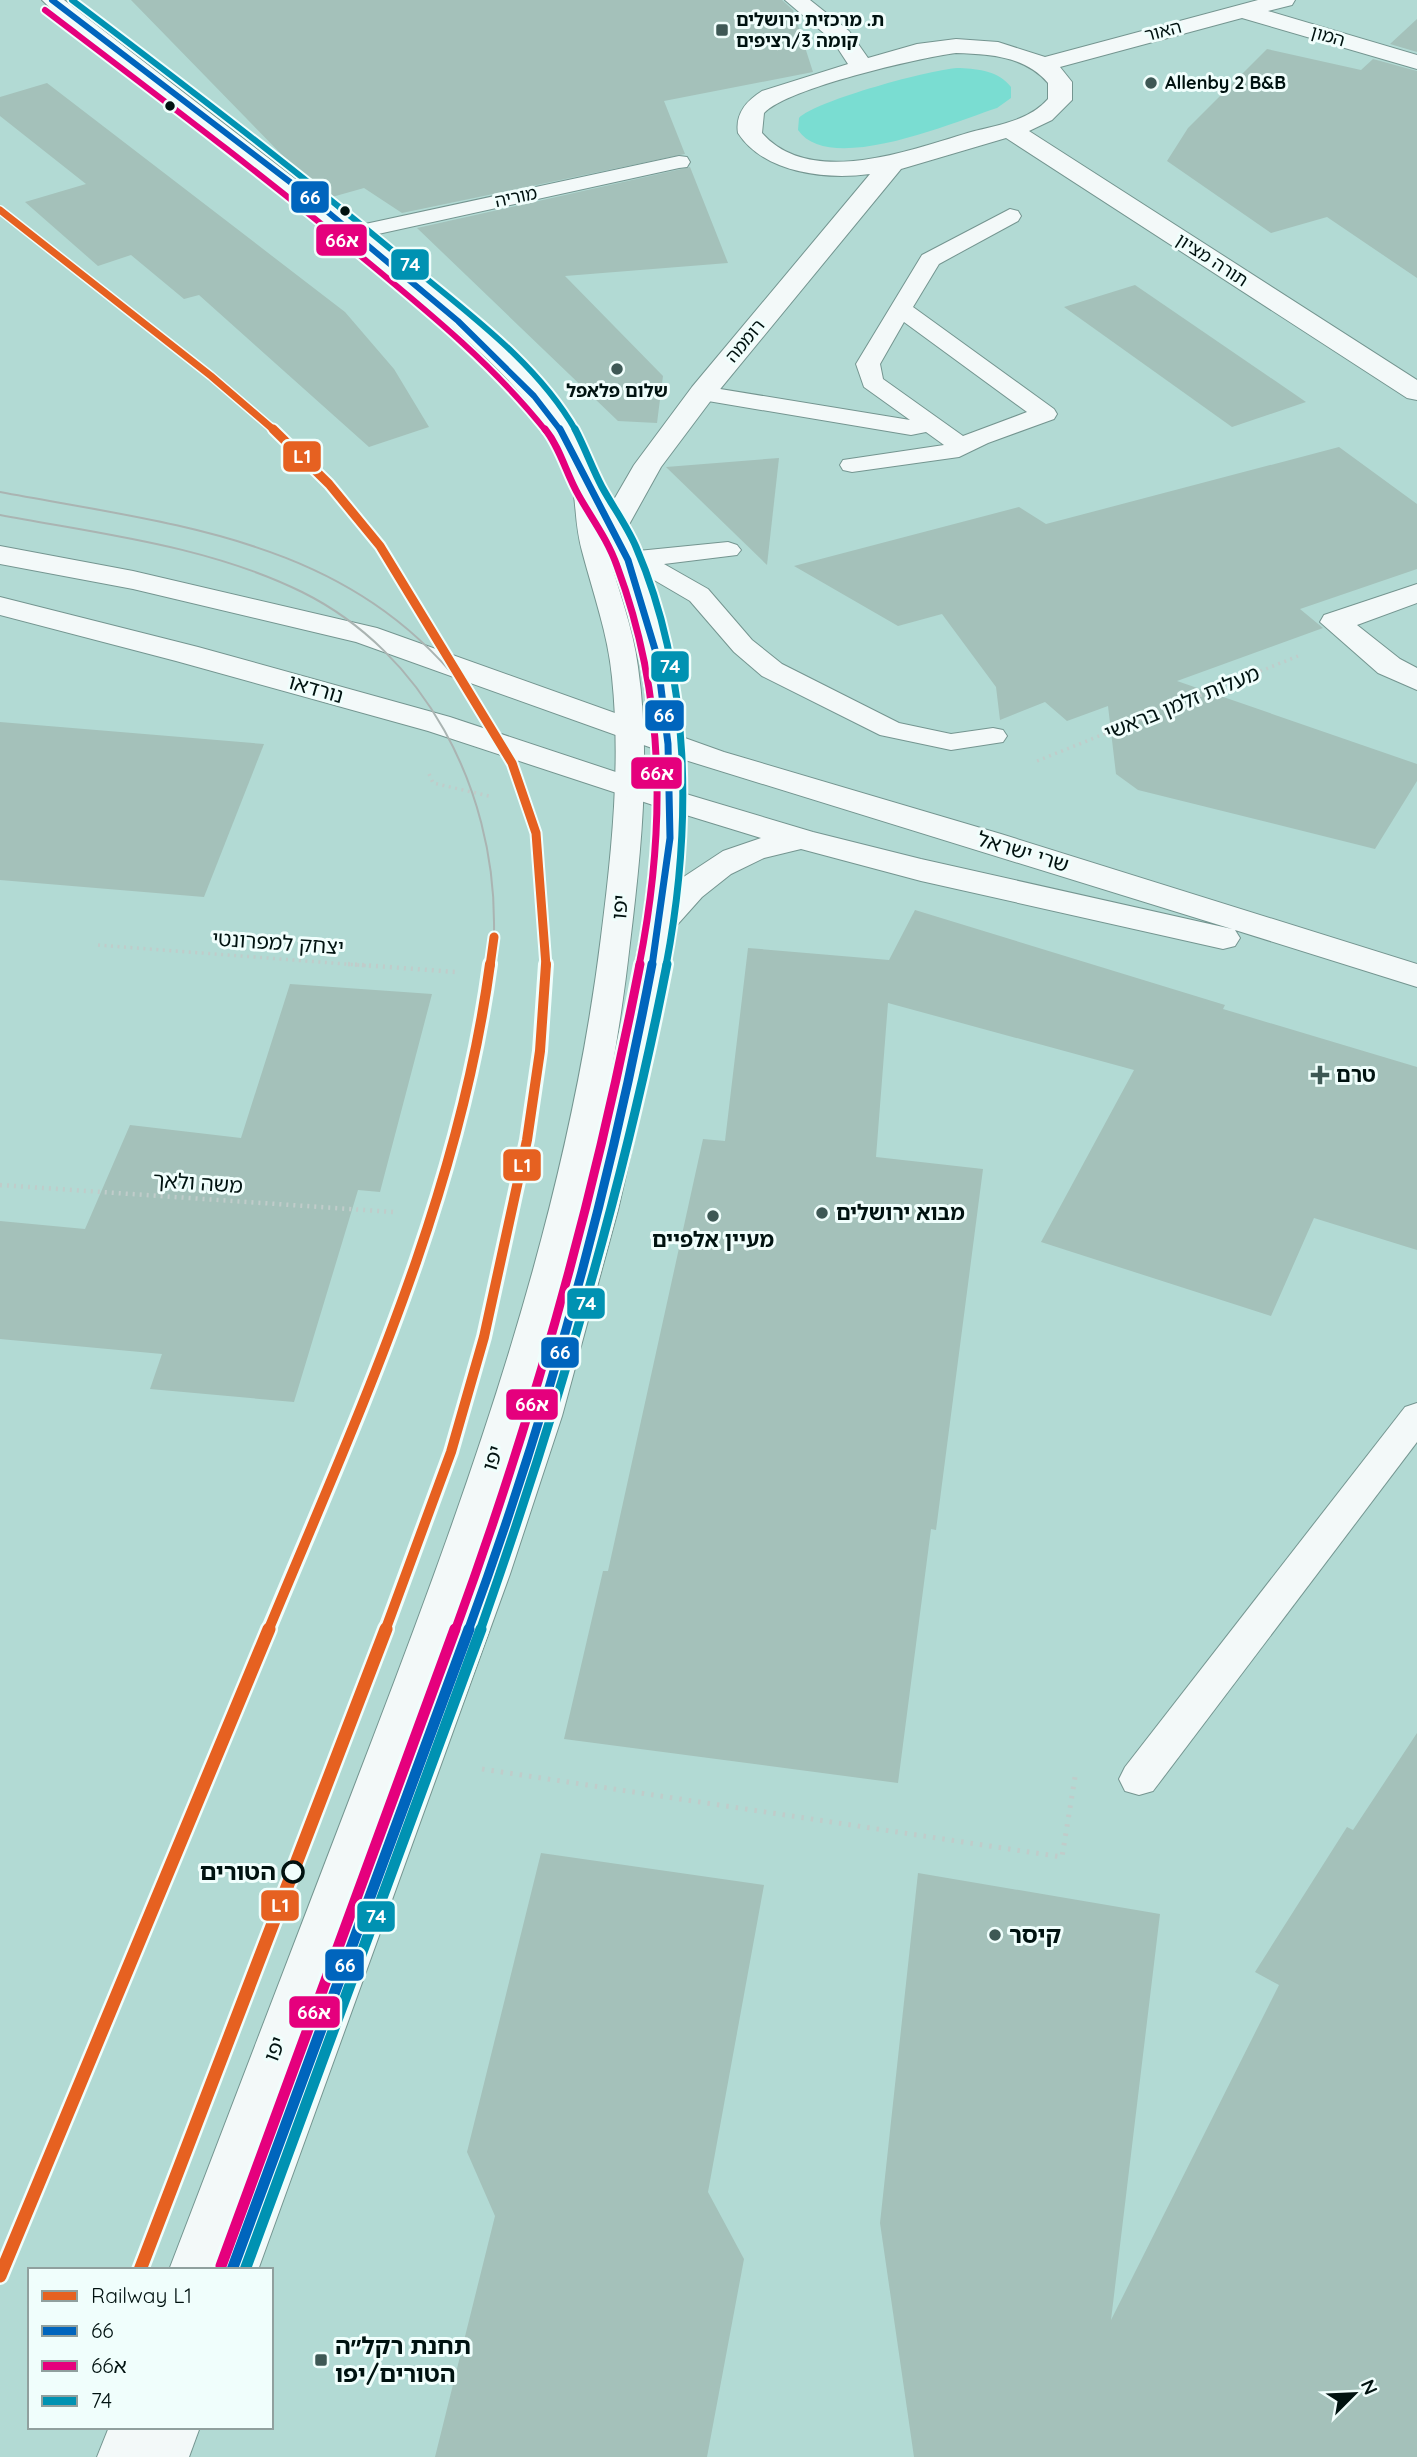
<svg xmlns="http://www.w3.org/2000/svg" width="1417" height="2457" font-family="Quicksand,'Noto Sans Hebrew',sans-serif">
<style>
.green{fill:#7addd2}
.building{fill:#a4c1ba}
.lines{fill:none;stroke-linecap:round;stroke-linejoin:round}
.service-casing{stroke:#749590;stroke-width:2}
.minor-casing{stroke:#749590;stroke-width:2}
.tertiary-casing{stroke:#749590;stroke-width:2}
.path-far2{stroke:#c0ccca;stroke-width:3.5;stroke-dasharray:2 4.5;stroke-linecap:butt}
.path-far1{stroke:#c0ccca;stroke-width:4.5;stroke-dasharray:2 5;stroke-linecap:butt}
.path{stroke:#c0ccca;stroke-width:5;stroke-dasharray:2.5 7;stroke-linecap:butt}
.service{fill:#f3f9f9;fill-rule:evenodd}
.minor{fill:#f3f9f9;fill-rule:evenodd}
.tertiary{fill:#f3f9f9;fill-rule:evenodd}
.tram{stroke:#aab4b2;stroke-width:2}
.bus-1-far3-casing{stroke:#f0fefc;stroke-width:10}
.bus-1-far2-casing{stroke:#f0fefc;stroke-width:11}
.bus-1-far1-casing{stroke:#f0fefc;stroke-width:14}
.bus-1-casing{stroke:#f0fefc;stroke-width:17}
.bus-2-far3-casing{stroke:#f0fefc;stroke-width:10}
.bus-2-far2-casing{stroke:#f0fefc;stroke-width:11}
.bus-2-far1-casing{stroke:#f0fefc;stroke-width:14}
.bus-2-casing{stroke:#f0fefc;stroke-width:17}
.bus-3-far3-casing{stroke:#f0fefc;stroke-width:10}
.bus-3-far2-casing{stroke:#f0fefc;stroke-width:11}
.bus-3-far1-casing{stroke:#f0fefc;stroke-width:14}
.bus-3-casing{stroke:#f0fefc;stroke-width:17}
.bus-1-far3{stroke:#0065bd;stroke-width:6}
.bus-1-far2{stroke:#0065bd;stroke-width:7}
.bus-1-far1{stroke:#0065bd;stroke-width:9}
.bus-1{stroke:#0065bd;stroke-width:11}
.bus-2-far3{stroke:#e5007d;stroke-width:6}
.bus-2-far2{stroke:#e5007d;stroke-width:7}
.bus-2-far1{stroke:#e5007d;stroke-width:9}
.bus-2{stroke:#e5007d;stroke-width:11}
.bus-3-far3{stroke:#0092b2;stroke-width:6}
.bus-3-far2{stroke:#0092b2;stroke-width:7}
.bus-3-far1{stroke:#0092b2;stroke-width:9}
.bus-3{stroke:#0092b2;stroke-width:11}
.rail-1-far3-casing{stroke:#f0fefc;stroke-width:10}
.rail-1-far2-casing{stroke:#f0fefc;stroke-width:13}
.rail-1-far1-casing{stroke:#f0fefc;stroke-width:16}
.rail-1-casing{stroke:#f0fefc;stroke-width:18}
.rail-1-far3{stroke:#e66121;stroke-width:7}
.rail-1-far2{stroke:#e66121;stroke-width:9}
.rail-1-far1{stroke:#e66121;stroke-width:10}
.rail-1{stroke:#e66121;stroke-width:13}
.poi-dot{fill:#3e5855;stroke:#f0fefc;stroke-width:2.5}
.bus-dot{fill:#001210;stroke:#f0fefc;stroke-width:2.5}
.stop-dot{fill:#f0fefc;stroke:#001210;stroke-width:3.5}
.labels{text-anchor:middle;stroke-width:6;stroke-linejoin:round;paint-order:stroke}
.far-poi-label{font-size:18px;font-weight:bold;fill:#001210;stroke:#f0fefc;text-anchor:start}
.far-street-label{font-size:18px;fill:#001210;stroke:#f0fefc}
.street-label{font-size:21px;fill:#001210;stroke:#f0fefc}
.poi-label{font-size:21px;font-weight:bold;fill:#001210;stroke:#f0fefc;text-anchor:start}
.near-stop-label{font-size:24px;font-weight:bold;fill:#001210;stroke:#f0fefc;text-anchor:end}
.near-poi-label{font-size:24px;font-weight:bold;fill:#001210;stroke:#f0fefc;text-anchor:start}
.line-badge{stroke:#f0fefc;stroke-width:2.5}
.badge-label{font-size:19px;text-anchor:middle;font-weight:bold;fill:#fff}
</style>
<rect width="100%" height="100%" fill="#b2dad4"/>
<!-- green -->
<path class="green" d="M 960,68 C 979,69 999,71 1011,87 L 1011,98 L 997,108 C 954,122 829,176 798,130 L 799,118 C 815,101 934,68 960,68 Z"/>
<!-- building -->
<g class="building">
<path d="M 131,0 L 782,0 L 793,10 L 813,72 L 664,101 L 685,154 L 402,213 L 364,188 L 325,199 Z"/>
<path d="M 1417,19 L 1417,52 L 1390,44 Z"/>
<path d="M 1267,49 L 1361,70 L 1373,59 L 1417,71 L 1417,278 L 1327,217 L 1271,233 L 1167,161 L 1188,128 Z"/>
<path d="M 47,83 L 345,312 L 394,369 L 429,427 L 369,447 L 199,295 L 184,299 L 131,255 L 98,266 L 25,202 L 86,184 L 0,116 L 0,97 Z"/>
<path d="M 690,167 L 728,263 L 565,276 L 663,376 L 657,423 L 618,421 L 417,228 Z"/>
<path d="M 1135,285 L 1306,402 L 1232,427 L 1064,307 Z"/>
<path d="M 1339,447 L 1417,504 L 1417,569 L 1300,609 L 1323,628 L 1177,681 L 1417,764 L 1417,781 L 1375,849 L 1138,790 L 1116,774 L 1108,706 L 1067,721 L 1045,702 L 1000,720 L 996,687 L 942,614 L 898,626 L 794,566 L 1019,507 L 1046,524 Z"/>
<path d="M 779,458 L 767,565 L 666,467 Z"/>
<path d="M 0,722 L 264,744 L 204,897 L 0,880 Z"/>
<path d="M 915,910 L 1225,1005 L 1223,1009 L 1417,1067 L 1417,1250 L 1314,1218 L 1271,1316 L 1041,1242 L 1134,1070 L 888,1003 L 876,1157 L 983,1169 L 936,1530 L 931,1529 L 898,1783 L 564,1739 L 603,1571 L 608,1571 L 703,1139 L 725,1141 L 748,948 L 889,960 Z"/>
<path d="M 290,984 L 432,994 L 380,1192 L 358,1190 L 294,1402 L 150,1389 L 162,1354 L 0,1339 L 0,1221 L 85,1229 L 130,1125 L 241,1138 Z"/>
<path d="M 1417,1733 L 1417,2457 L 914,2457 L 880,2223 L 918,1873 L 1160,1914 L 1111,2320 L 1279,1985 L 1255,1972 L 1347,1827 L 1353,1830 Z"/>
<path d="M 541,1853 L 764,1885 L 708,2192 L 744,2259 L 707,2457 L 435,2457 L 495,2216 L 467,2152 Z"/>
</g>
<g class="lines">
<defs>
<g id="service">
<path d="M 42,0 L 64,0 L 356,226 L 679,156 L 687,157 L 690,162 L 687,167 L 679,168 L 369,236 C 445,299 551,371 592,463 C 604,491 600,521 607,550 C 618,589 633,627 638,667 C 651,758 641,853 630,943 C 600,1216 509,1475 414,1731 C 348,1910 280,2090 214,2270 L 169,2270 C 237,2092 306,1913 374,1735 C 473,1476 567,1214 601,937 C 612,851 621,763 612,677 C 608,634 593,593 582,551 C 570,506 582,482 554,439 C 518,380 461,335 409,291 C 335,231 260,171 185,113 C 137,77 84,42 42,0 Z"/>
<path d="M 1010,209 L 1018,211 L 1021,216 L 1018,221 L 939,264 L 913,307 L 1054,409 L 1057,414 L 1054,419 L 988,443 L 959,457 L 852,472 L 843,470 L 840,465 L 843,460 L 944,445 L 926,432 L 911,435 L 702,400 L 694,398 L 690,393 L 694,388 L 702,386 L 910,420 L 864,387 L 856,364 L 922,255 ZM 904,322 L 1027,412 L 963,436 L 883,379 L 880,364 Z"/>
<path d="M 728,542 L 737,545 L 741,550 L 737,555 L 664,564 L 708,589 L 752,640 L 782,664 L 899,723 L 951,734 L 993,728 L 1003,730 L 1007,736 L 1003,742 L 951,750 L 880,735 L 762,676 L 734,652 L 690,601 L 649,577 L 619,565 L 615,560 L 619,555 L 628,552 Z"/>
<path d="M 1417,1403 L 1417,1442 L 1153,1791 L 1139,1795 L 1125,1791 L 1119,1779 L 1125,1767 L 1405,1407 Z"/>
<path d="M 109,2427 L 155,2427 L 143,2457 L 97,2457 Z"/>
</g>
<g id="minor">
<path d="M 785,0 L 810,0 L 849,31 L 868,58 L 917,44 L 956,39 L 998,42 L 1045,57 L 1258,0 L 1295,0 L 1292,5 L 1268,11 L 1417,55 L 1417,69 L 1242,18 L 1060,67 L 1072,82 L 1072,100 L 1052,120 L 1029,131 L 1417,380 L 1417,400 L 1407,398 L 1006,138 L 901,169 L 712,399 L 661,467 L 626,530 C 660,598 675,669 684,744 L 679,751 L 668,754 L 657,751 L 652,744 C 642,648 621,571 574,487 L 578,481 L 588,478 L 598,481 L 612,503 L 634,465 L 692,387 L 870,174 C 825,180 764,173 738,133 C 735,114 746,101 762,91 L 848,64 L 833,41 ZM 956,53 C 989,54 1025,56 1048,83 L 1048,99 C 1029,121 997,125 971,132 C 913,149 811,189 762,133 L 764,113 C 788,88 918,58 956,53 Z"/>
<path d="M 1417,584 L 1417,603 L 1357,625 L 1400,659 L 1417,668 L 1417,690 L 1378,673 L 1320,622 L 1324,615 Z"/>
</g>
<g id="tertiary">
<path d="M 0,546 L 133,571 L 377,628 L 724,752 L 1001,834 L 1417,964 L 1417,987 L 1235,930 L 1240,938 L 1235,946 L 1223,949 L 921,881 L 801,849 L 764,858 L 731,874 L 702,897 L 677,925 L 652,1059 L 618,1210 L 562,1416 L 510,1574 L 258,2270 L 206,2270 L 468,1574 L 522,1416 L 580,1210 L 616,1059 L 643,923 L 653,838 L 653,805 L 428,731 L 176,661 L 0,615 L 0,597 L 198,647 L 450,717 L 652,784 L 652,748 L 356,642 L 133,589 L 0,564 ZM 685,760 L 1232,929 L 921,859 L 813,832 L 686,794 ZM 686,815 L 761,838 L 723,851 L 682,878 Z"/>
<path d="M 146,2427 L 200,2427 L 189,2457 L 135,2457 Z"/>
</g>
</defs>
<!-- service casing -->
<use href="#service" class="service-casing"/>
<!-- minor casing -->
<use href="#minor" class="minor-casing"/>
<!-- tertiary casing -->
<use href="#tertiary" class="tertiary-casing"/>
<!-- path-far2 -->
<g class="path-far2">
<path d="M 1037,761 L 1298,656"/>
<path d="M 429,774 L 433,783 L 493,797"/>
<path d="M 98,945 L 371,966"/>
</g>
<!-- path-far1 -->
<g class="path-far1">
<path d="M 348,964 L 456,972"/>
<path d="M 0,1185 L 393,1212"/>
</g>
<!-- path -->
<path class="path" d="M 482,1769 L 1062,1857 L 1076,1771"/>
<!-- service -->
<use href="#service" class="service"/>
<!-- minor -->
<use href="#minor" class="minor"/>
<!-- tertiary -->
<use href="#tertiary" class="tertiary"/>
<!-- tram -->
<g class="tram">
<path d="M 0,492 C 180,526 353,539 471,697 C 502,738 527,784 537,835 C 552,906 545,979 540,1051"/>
<path d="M 0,515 C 101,534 209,546 302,592 C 425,653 494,789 494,922 C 495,963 486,1003 479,1043"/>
</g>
<defs>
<path id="bus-1-far3" d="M 52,0 L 311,198 L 458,321 L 534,396 L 561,431"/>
<path id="bus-1-far2" d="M 560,429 L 628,560 L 657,656 L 668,744 L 670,838 L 652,966"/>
<path id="bus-1-far1" d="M 468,1631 C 548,1414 609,1191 652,964"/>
<path id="bus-1" d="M 232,2270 L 469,1629"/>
<path id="bus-2-far3" d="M 45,10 C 154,93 263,175 369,263 C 432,315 495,367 546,431"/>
<path id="bus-2-far2" d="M 545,429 C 561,449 566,474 579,496 C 592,519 608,540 617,566 C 666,698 666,829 639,966"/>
<path id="bus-2-far1" d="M 455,1631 C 535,1413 596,1191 640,964"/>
<path id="bus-2" d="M 221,2266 L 455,1629"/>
<path id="bus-3-far3" d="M 72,0 C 187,87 301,174 411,266 C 469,314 538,364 576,431"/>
<path id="bus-3-far2" d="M 575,429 C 585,448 592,468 602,487 C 613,507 627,526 636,547 C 692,677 692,829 666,966"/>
<path id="bus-3-far1" d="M 480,1631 C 557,1412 623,1191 667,964"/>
<path id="bus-3" d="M 245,2270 L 481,1629"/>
</defs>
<!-- bus-1-far3 casing -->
<use href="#bus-1-far3" class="bus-1-far3-casing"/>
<!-- bus-1-far2 casing -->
<use href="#bus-1-far2" class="bus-1-far2-casing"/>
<!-- bus-1-far1 casing -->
<use href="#bus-1-far1" class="bus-1-far1-casing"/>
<!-- bus-1 casing -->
<use href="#bus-1" class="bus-1-casing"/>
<!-- bus-2-far3 casing -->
<use href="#bus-2-far3" class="bus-2-far3-casing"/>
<!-- bus-2-far2 casing -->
<use href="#bus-2-far2" class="bus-2-far2-casing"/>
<!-- bus-2-far1 casing -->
<use href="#bus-2-far1" class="bus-2-far1-casing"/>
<!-- bus-2 casing -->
<use href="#bus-2" class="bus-2-casing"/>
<!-- bus-3-far3 casing -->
<use href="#bus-3-far3" class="bus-3-far3-casing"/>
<!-- bus-3-far2 casing -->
<use href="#bus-3-far2" class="bus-3-far2-casing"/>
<!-- bus-3-far1 casing -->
<use href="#bus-3-far1" class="bus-3-far1-casing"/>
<!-- bus-3 casing -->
<use href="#bus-3" class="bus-3-casing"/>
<!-- bus-1-far3 -->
<use href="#bus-1-far3" class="bus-1-far3"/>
<!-- bus-1-far2 -->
<use href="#bus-1-far2" class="bus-1-far2"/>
<!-- bus-1-far1 -->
<use href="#bus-1-far1" class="bus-1-far1"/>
<!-- bus-1 -->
<use href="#bus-1" class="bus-1"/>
<!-- bus-2-far3 -->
<use href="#bus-2-far3" class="bus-2-far3"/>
<!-- bus-2-far2 -->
<use href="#bus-2-far2" class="bus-2-far2"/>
<!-- bus-2-far1 -->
<use href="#bus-2-far1" class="bus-2-far1"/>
<!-- bus-2 -->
<use href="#bus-2" class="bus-2"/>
<!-- bus-3-far3 -->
<use href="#bus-3-far3" class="bus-3-far3"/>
<!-- bus-3-far2 -->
<use href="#bus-3-far2" class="bus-3-far2"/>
<!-- bus-3-far1 -->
<use href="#bus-3-far1" class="bus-3-far1"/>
<!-- bus-3 -->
<use href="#bus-3" class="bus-3"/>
<defs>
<path id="rail-1-far3" d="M 0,210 L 211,376 L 275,431"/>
<g id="rail-1-far2">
<path d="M 273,429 L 329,484 L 380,546 L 512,763 L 536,833 L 546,966"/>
<path d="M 490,966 L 494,937"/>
</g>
<g id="rail-1-far1">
<path d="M 268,1631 C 358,1414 459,1198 490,964"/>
<path d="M 385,1631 L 451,1452 L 484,1337 L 527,1140 L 540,1051 L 546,964"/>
</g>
<g id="rail-1">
<path d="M 140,2270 L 386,1629"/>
<path d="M 0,2276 L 269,1629"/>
</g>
</defs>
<!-- rail-1-far3 casing -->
<use href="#rail-1-far3" class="rail-1-far3-casing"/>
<!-- rail-1-far2 casing -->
<use href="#rail-1-far2" class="rail-1-far2-casing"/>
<!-- rail-1-far1 casing -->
<use href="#rail-1-far1" class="rail-1-far1-casing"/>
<!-- rail-1 casing -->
<use href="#rail-1" class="rail-1-casing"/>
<!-- rail-1-far3 -->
<use href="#rail-1-far3" class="rail-1-far3"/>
<!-- rail-1-far2 -->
<use href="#rail-1-far2" class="rail-1-far2"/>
<!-- rail-1-far1 -->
<use href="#rail-1-far1" class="rail-1-far1"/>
<!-- rail-1 -->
<use href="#rail-1" class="rail-1"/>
</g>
<!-- markers -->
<g class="poi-dot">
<rect x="715" y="23" width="14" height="14" rx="3.5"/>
<circle cx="1151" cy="83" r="7"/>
<circle cx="617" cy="369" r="7"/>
<path d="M1316.5 1064.5h7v7h7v7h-7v7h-7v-7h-7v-7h7z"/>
<circle cx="822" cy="1213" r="7"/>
<circle cx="713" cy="1216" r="7"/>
<circle cx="995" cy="1935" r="7"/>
<rect x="314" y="2353" width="14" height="14" rx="3.5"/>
</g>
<g class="bus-dot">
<circle cx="170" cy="106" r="6"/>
<circle cx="345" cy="211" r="6"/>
</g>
<circle class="stop-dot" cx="293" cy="1872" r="10"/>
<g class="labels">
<!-- far-poi labels -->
<g class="far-poi-label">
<text x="736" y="26">ת. מרכזית ירושלים<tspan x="736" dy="21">קומה 3/רציפים</tspan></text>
<text x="1165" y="89">Allenby 2 B&amp;B</text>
<text x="617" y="397" text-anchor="middle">שלום פלאפל</text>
</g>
<!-- far-street labels -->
<g class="far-street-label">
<text transform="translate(1163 31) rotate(-15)" y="6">האור</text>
<text transform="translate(1328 36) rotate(16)" y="6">המון</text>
<text transform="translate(516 197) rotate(-12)" y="6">מוריה</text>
<text transform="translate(1212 260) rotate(33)" y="6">תורה מציון</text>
<text transform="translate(745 341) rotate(-50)" y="6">רוממה</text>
</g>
<!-- street labels -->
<g class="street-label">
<text transform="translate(316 689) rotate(16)" y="7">נורדאו</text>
<text transform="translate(1182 703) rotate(-22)" y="7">מעלות זלמן בראשי</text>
<text transform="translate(1023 852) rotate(17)" y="7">שרי ישראל</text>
<text transform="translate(620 907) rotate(-85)" y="7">יפו</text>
<text transform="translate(278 943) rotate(4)" y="7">יצחק למפרונטי</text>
<text transform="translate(198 1183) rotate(4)" y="7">משה ולאך</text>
<text transform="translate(493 1458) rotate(-72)" y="7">יפו</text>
<text transform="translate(275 2049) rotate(-69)" y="7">יפו</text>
</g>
<!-- poi labels -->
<g class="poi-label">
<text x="1336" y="1082">טרם</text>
<text x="836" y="1220">מבוא ירושלים</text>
<text x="713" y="1247" text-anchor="middle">מעיין אלפיים</text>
</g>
<!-- near-stop labels -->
<g class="near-stop-label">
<text x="276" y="1880">הטורים</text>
</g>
<!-- near-poi labels -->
<g class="near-poi-label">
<text x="1009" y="1943">קיסר</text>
<text x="335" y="2354">תחנת רקל״ה<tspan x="335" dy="28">הטורים/יפו</tspan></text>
</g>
</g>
<g class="line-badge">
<rect x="290" y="180" width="40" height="34" rx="7" fill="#0065bd"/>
<rect x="315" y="223" width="53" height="34" rx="7" fill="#e5007d"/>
<rect x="390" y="248" width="40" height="33" rx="7" fill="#0092b2"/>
<rect x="282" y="440" width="40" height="33" rx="7" fill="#e66121"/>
<rect x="650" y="650" width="40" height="33" rx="7" fill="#0092b2"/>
<rect x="644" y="699" width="41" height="33" rx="7" fill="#0065bd"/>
<rect x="630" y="756" width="53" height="34" rx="7" fill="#e5007d"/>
<rect x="502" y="1148" width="40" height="34" rx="7" fill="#e66121"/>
<rect x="566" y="1287" width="40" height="33" rx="7" fill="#0092b2"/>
<rect x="540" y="1336" width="40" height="33" rx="7" fill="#0065bd"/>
<rect x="505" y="1388" width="54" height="33" rx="7" fill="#e5007d"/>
<rect x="260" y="1889" width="40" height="33" rx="7" fill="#e66121"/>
<rect x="356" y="1900" width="40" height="33" rx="7" fill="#0092b2"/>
<rect x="324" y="1948" width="41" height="34" rx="7" fill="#0065bd"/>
<rect x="288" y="1995" width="53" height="34" rx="7" fill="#e5007d"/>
</g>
<g class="badge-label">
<text x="310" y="204">66</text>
<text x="342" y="247">66א</text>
<text x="410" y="271">74</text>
<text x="302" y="463">L1</text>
<text x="670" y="673">74</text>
<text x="664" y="722">66</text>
<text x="657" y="780">66א</text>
<text x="522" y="1172">L1</text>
<text x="586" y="1310">74</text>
<text x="560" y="1359">66</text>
<text x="532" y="1411">66א</text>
<text x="280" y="1912">L1</text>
<text x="376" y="1923">74</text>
<text x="345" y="1972">66</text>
<text x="314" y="2019">66א</text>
</g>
<!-- legend -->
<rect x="28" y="2268" width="245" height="161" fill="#f0fefc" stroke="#90a09e" stroke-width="2"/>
<rect x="42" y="2291" width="35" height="10" fill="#e66121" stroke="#90a09e" stroke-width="2"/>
<text x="91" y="2303" font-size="21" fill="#001210">Railway L1</text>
<rect x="42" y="2326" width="35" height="10" fill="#0065bd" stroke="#90a09e" stroke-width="2"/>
<text x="91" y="2338" font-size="21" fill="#001210">66</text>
<rect x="42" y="2361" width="35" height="10" fill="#e5007d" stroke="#90a09e" stroke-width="2"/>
<text x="91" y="2373" font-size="21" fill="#001210">66א</text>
<rect x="42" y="2396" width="35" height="10" fill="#0092b2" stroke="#90a09e" stroke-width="2"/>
<text x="91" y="2408" font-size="21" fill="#001210">74</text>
<!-- north arrow -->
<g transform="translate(1354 2394) rotate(66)" stroke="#f0fefc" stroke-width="5" paint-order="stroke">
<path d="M0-5L12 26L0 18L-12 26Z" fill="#001210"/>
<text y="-10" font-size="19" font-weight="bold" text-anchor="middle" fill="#001210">N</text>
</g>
</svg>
